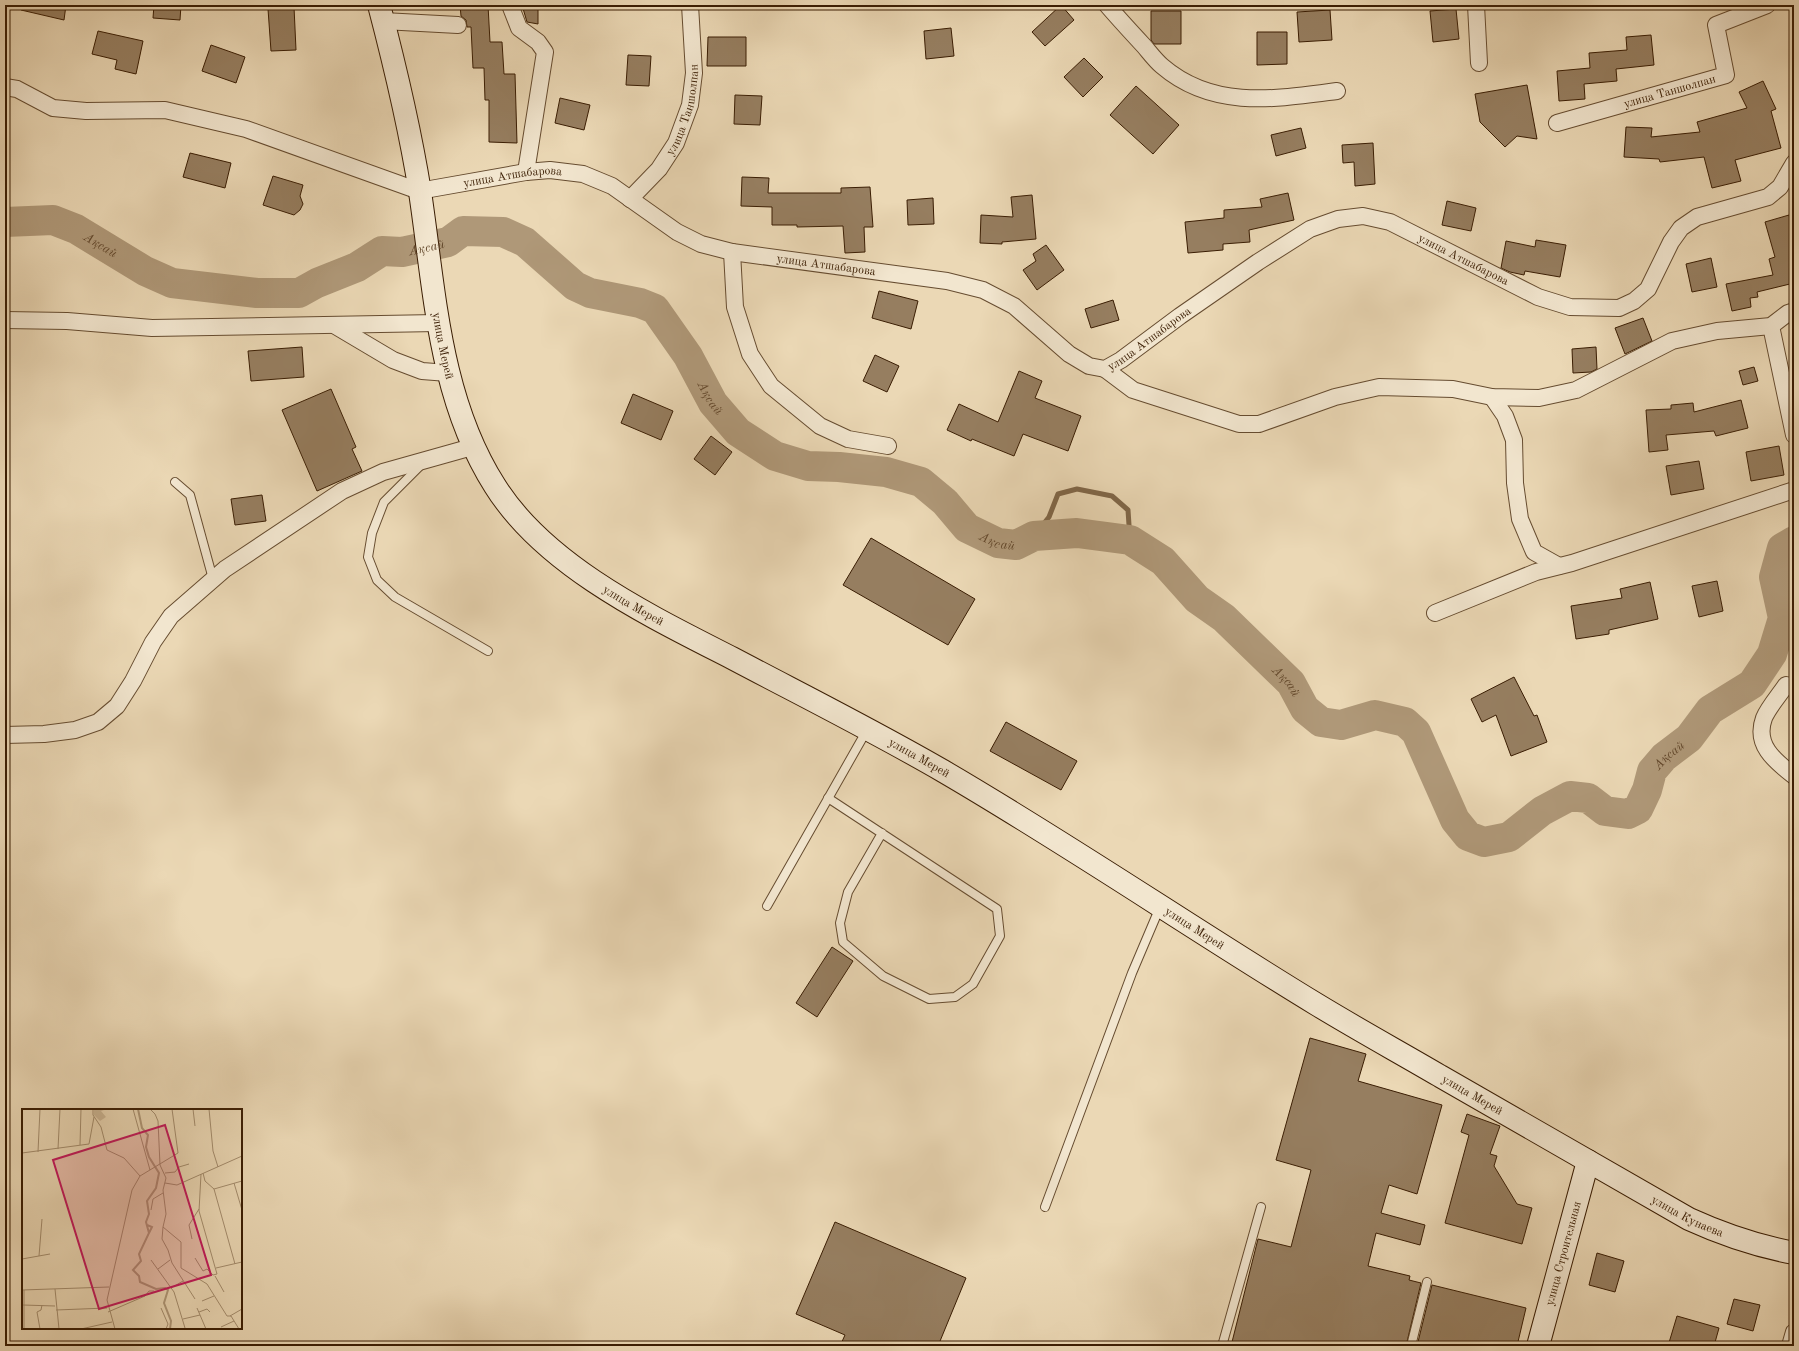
<svg xmlns="http://www.w3.org/2000/svg" width="1799" height="1351" font-family="'Old Standard TT',serif">
<style>
.lines{fill:none;stroke-linecap:round;stroke-linejoin:round}
.stream{stroke:#806749;stroke-width:5}
.river{stroke:#af9878;stroke-width:30}
.building{fill:#967e60;stroke:#3a1d03}
.service-casing{stroke:#664c30;stroke-width:10}
.minor-casing{stroke:#664c30;stroke-width:18}
.secondary-casing{stroke:#3a1d03;stroke-width:24}
.service{stroke:#f2e6cf;stroke-width:8}
.minor{stroke:#f2e6cf;stroke-width:16}
.secondary{stroke:#f2e6cf;stroke-width:22}
.labels{text-anchor:middle;stroke-width:3.5;stroke-linejoin:round;paint-order:stroke}
.street-label{font-size:12px;fill:#3a1d03;stroke:#f2e6cf}
.water-label{font-size:13px;font-style:italic;fill:#63482c;stroke:#f2e6cf}
.inset-river{fill:none;stroke:#af9878;stroke-width:2}
.inset-road{fill:none;stroke:#a48d6e;stroke-width:1}
.view{fill:#c2185b;fill-opacity:0.15;stroke:#c2185b;stroke-width:2}
.inset-edge{fill:none;stroke:#3a1d03;stroke-width:2}
</style>
<rect width="100%" height="100%" fill="#ebd8b5"/>
<filter id="stains"><feTurbulence type="fractalNoise" baseFrequency=".005" numOctaves="4"/><feColorMatrix values="0 0 0 0 .2 0 0 0 0 .09 0 0 0 0 .02 0 0 0 .5 -.17"/></filter>
<radialGradient id="worn" r=".72"><stop offset=".6" stop-color="#630" stop-opacity="0"/><stop offset="1" stop-color="#630" stop-opacity=".3"/></radialGradient>
<g class="lines">
<!-- stream -->
<path class="stream" d="M 1034,536 L 1049,517 L 1058,494 L 1077,489 L 1112,496 L 1128,510 L 1130,540"/>
<!-- river -->
<path class="river" id="s1" d="M 5,222 L 53,220 L 76,229 L 145,271 L 172,283 L 257,293 L 299,293 L 317,283 L 357,267 L 382,251 L 402,252 L 448,242 L 463,231 L 503,232 L 525,242 L 575,286 L 590,293 L 640,303 L 655,309 L 688,356 L 713,403 L 738,432 L 775,456 L 808,466 L 839,467 L 886,472 L 921,482 L 945,502 L 967,528 L 998,543 L 1016,545 L 1034,536 L 1077,533 L 1130,540 L 1163,561 L 1197,599 L 1224,618 L 1291,683 L 1305,709 L 1321,722 L 1341,725 L 1375,715 L 1405,722 L 1416,732 L 1455,820 L 1468,836 L 1484,842 L 1509,837 L 1542,811 L 1570,796 L 1588,798 L 1605,811 L 1628,814 L 1638,809 L 1647,790 L 1652,771 L 1664,757 L 1689,738 L 1710,710 L 1752,684 L 1772,654 L 1783,618 L 1774,577 L 1782,548 L 1794,541"/>
</g>
<!-- building -->
<g class="building">
<path d="M 22,5 L 66,5 L 64,20 L 21,10 Z"/>
<path d="M 154,5 L 181,5 L 180,20 L 153,18 Z"/>
<path d="M 460,5 L 488,5 L 490,42 L 502,42 L 504,74 L 515,74 L 517,143 L 489,142 L 489,100 L 485,100 L 484,68 L 473,68 L 471,27 L 467,27 L 466,20 L 461,16 Z"/>
<path d="M 522,5 L 538,5 L 538,24 L 527,22 Z"/>
<path d="M 1061,5 L 1074,20 L 1045,46 L 1032,32 Z"/>
<path d="M 294,7 L 296,50 L 271,51 L 268,9 Z"/>
<path d="M 1456,9 L 1459,39 L 1433,42 L 1430,11 Z"/>
<path d="M 1330,10 L 1332,40 L 1299,42 L 1297,12 Z"/>
<path d="M 1151,11 L 1181,11 L 1181,44 L 1154,44 L 1151,40 Z"/>
<path d="M 951,28 L 954,56 L 926,59 L 924,31 Z"/>
<path d="M 98,31 L 143,41 L 136,74 L 115,69 L 117,60 L 92,54 Z"/>
<path d="M 1257,32 L 1287,32 L 1287,64 L 1257,65 Z"/>
<path d="M 1651,35 L 1654,65 L 1616,69 L 1617,81 L 1584,84 L 1585,99 L 1559,101 L 1557,71 L 1590,68 L 1589,53 L 1627,50 L 1626,37 Z"/>
<path d="M 708,37 L 746,37 L 746,66 L 707,66 Z"/>
<path d="M 211,45 L 245,57 L 236,83 L 202,71 Z"/>
<path d="M 628,55 L 651,56 L 649,86 L 626,85 Z"/>
<path d="M 1084,58 L 1103,77 L 1083,97 L 1064,77 Z"/>
<path d="M 1763,81 L 1776,109 L 1771,111 L 1781,148 L 1735,160 L 1741,181 L 1712,188 L 1704,157 L 1660,162 L 1659,159 L 1624,157 L 1626,127 L 1652,128 L 1651,137 L 1700,132 L 1697,122 L 1747,108 L 1739,92 Z"/>
<path d="M 1527,85 L 1537,139 L 1517,136 L 1505,147 L 1480,122 L 1475,94 Z"/>
<path d="M 1136,86 L 1179,125 L 1153,154 L 1110,115 Z"/>
<path d="M 735,95 L 762,96 L 760,125 L 734,124 Z"/>
<path d="M 560,98 L 590,105 L 584,130 L 555,123 Z"/>
<path d="M 1301,128 L 1306,148 L 1276,156 L 1271,135 Z"/>
<path d="M 1373,143 L 1375,184 L 1355,186 L 1354,162 L 1343,163 L 1342,145 Z"/>
<path d="M 190,153 L 231,163 L 225,188 L 183,177 Z"/>
<path d="M 273,176 L 303,185 L 300,196 L 303,204 L 300,210 L 294,215 L 263,205 Z"/>
<path d="M 742,177 L 769,178 L 768,193 L 841,193 L 841,188 L 870,187 L 873,227 L 864,227 L 865,252 L 845,253 L 843,226 L 797,227 L 797,225 L 772,225 L 772,207 L 741,206 Z"/>
<path d="M 1288,193 L 1294,220 L 1249,230 L 1250,242 L 1223,244 L 1223,250 L 1188,253 L 1185,222 L 1224,218 L 1224,210 L 1262,207 L 1260,199 Z"/>
<path d="M 1032,195 L 1036,239 L 1002,242 L 1002,244 L 980,243 L 981,215 L 1013,217 L 1011,197 Z"/>
<path d="M 933,198 L 934,224 L 908,225 L 907,200 Z"/>
<path d="M 1447,201 L 1476,208 L 1471,231 L 1442,225 Z"/>
<path d="M 1789,215 L 1794,233 L 1794,283 L 1757,292 L 1758,297 L 1750,298 L 1751,307 L 1732,311 L 1726,284 L 1773,275 L 1769,259 L 1775,257 L 1765,222 Z"/>
<path d="M 1536,240 L 1566,245 L 1560,277 L 1525,271 L 1524,275 L 1510,272 L 1501,268 L 1506,241 L 1535,247 Z"/>
<path d="M 1046,245 L 1064,270 L 1037,290 L 1023,270 L 1036,261 L 1033,254 Z"/>
<path d="M 1711,258 L 1717,287 L 1692,292 L 1686,264 Z"/>
<path d="M 879,291 L 918,301 L 911,329 L 872,318 Z"/>
<path d="M 1113,300 L 1119,320 L 1091,328 L 1085,309 Z"/>
<path d="M 1643,318 L 1652,341 L 1625,354 L 1615,328 Z"/>
<path d="M 302,347 L 304,377 L 251,381 L 248,351 Z"/>
<path d="M 1596,347 L 1597,369 L 1591,372 L 1573,373 L 1572,349 Z"/>
<path d="M 875,355 L 899,366 L 887,392 L 863,381 Z"/>
<path d="M 1754,367 L 1758,381 L 1743,385 L 1739,371 Z"/>
<path d="M 1019,371 L 1042,381 L 1035,398 L 1081,416 L 1068,451 L 1023,434 L 1014,456 L 972,439 L 971,441 L 947,430 L 959,404 L 998,422 Z"/>
<path d="M 331,389 L 356,447 L 352,449 L 362,471 L 317,491 L 282,410 Z"/>
<path d="M 633,394 L 673,411 L 661,440 L 621,423 Z"/>
<path d="M 1741,400 L 1748,428 L 1716,436 L 1714,431 L 1666,435 L 1668,450 L 1649,452 L 1646,410 L 1671,409 L 1671,405 L 1693,403 L 1694,412 Z"/>
<path d="M 711,436 L 732,452 L 715,475 L 694,459 Z"/>
<path d="M 1779,446 L 1784,475 L 1751,481 L 1746,452 Z"/>
<path d="M 1699,461 L 1704,489 L 1671,495 L 1666,466 Z"/>
<path d="M 262,495 L 266,521 L 235,525 L 231,499 Z"/>
<path d="M 871,538 L 975,599 L 948,645 L 843,585 Z"/>
<path d="M 1717,581 L 1723,611 L 1699,617 L 1692,586 Z"/>
<path d="M 1650,582 L 1658,619 L 1609,630 L 1609,634 L 1576,639 L 1571,606 L 1622,598 L 1620,589 Z"/>
<path d="M 1514,677 L 1534,716 L 1537,715 L 1547,742 L 1511,756 L 1496,715 L 1482,722 L 1471,699 Z"/>
<path d="M 1006,722 L 1077,761 L 1061,790 L 990,751 Z"/>
<path d="M 832,947 L 853,961 L 817,1017 L 796,1003 Z"/>
<path d="M 1310,1038 L 1366,1054 L 1358,1081 L 1442,1105 L 1417,1194 L 1389,1185 L 1381,1213 L 1425,1225 L 1420,1245 L 1376,1233 L 1368,1266 L 1410,1276 L 1409,1280 L 1421,1283 L 1406,1346 L 1231,1346 L 1258,1239 L 1291,1247 L 1311,1170 L 1276,1160 Z"/>
<path d="M 1467,1114 L 1500,1126 L 1490,1154 L 1497,1156 L 1494,1166 L 1517,1204 L 1532,1208 L 1522,1244 L 1445,1223 L 1469,1135 L 1461,1132 Z"/>
<path d="M 835,1222 L 966,1278 L 938,1346 L 840,1346 L 845,1335 L 796,1314 Z"/>
<path d="M 1597,1253 L 1624,1261 L 1615,1292 L 1589,1285 Z"/>
<path d="M 1432,1285 L 1526,1308 L 1517,1346 L 1417,1346 Z"/>
<path d="M 1734,1299 L 1760,1305 L 1753,1331 L 1727,1324 Z"/>
<path d="M 1677,1316 L 1719,1328 L 1714,1346 L 1668,1346 Z"/>
</g>
<g class="lines">
<defs>
<g id="service">
<path d="M 421,465 L 384,502 L 372,533 L 368,557 L 377,580 L 395,597 L 488,651"/>
<path d="M 175,482 L 190,495 L 213,579"/>
<path d="M 828,798 L 997,909 L 1000,936 L 973,984 L 955,997 L 929,999 L 883,976 L 843,942 L 840,923 L 848,892 L 882,833"/>
<path d="M 767,906 L 867,730"/>
<path d="M 1045,1207 L 1132,973 L 1160,907"/>
<path d="M 1222,1346 L 1261,1207"/>
<path d="M 1411,1346 L 1427,1282"/>
</g>
<g id="minor">
<path d="M 510,5 L 519,28 L 538,42 L 545,52 L 526,172"/>
<path d="M 1107,5 C 1119,19 1131,32 1144,46 C 1150,53 1155,60 1162,66 C 1213,110 1276,99 1337,91"/>
<path d="M 1476,5 L 1479,63"/>
<path d="M 383,21 L 458,25"/>
<path id="s2" d="M 5,87 L 17,89 L 53,108 L 86,111 L 165,110 L 246,129 L 419,191 L 526,172 L 550,170 L 583,174 L 612,186 L 677,232 L 701,244 L 732,252 L 947,281 L 983,290 L 1014,306 L 1069,354 L 1089,366 L 1105,369 L 1121,360 L 1180,316 L 1258,262 L 1310,229 L 1338,219 L 1363,216 L 1390,222 L 1538,297 L 1570,307 L 1619,308 L 1634,301 L 1648,289 L 1671,242 L 1681,228 L 1697,217 L 1768,197 L 1780,187 L 1794,163"/>
<path id="s3" d="M 1557,123 L 1726,75 L 1716,25 L 1767,5"/>
<path id="s4" d="M 630,199 L 659,169 L 676,143 L 690,105 L 694,73 L 690,5"/>
<path d="M 732,252 L 735,307 L 750,354 L 771,386 L 820,426 L 848,439 L 888,446"/>
<path d="M 5,320 L 67,321 L 152,328 L 437,323"/>
<path d="M 334,325 L 393,360 L 422,371 L 448,373"/>
<path d="M 1771,326 L 1794,435"/>
<path d="M 1105,369 L 1133,390 L 1239,424 L 1259,424 L 1335,397 L 1379,387 L 1453,389 L 1492,397 L 1539,398 L 1576,390 L 1672,341 L 1717,331 L 1771,326 L 1788,313 L 1794,311"/>
<path d="M 1492,397 L 1505,416 L 1514,440 L 1515,483 L 1520,519 L 1534,552 L 1559,566"/>
<path d="M 1435,613 L 1536,572 L 1572,563 L 1794,490"/>
<path d="M 1786,685 C 1780,694 1768,708 1764,718 C 1754,745 1775,761 1794,776"/>
<path d="M 5,735 L 44,734 L 75,730 L 98,722 L 117,706 L 133,681 L 153,642 L 171,616 L 225,569 L 342,491 L 383,472 L 472,447"/>
<path d="M 1790,1346 L 1794,1332"/>
</g>
<g id="secondary">
<path id="s5" d="M 379,5 C 395,66 410,129 420,192 C 435,292 439,398 495,486 C 545,566 650,616 732,658 C 802,695 874,731 943,771 C 1070,845 1191,928 1316,1004 C 1357,1029 1399,1052 1440,1076 C 1523,1124 1606,1172 1689,1219 C 1724,1235 1757,1246 1794,1253"/>
<path id="s6" d="M 1538,1346 L 1588,1161"/>
</g>
</defs>
<!-- service casing -->
<use href="#service" class="service-casing"/>
<!-- minor casing -->
<use href="#minor" class="minor-casing"/>
<!-- secondary casing -->
<use href="#secondary" class="secondary-casing"/>
<!-- service -->
<use href="#service" class="service"/>
<!-- minor -->
<use href="#minor" class="minor"/>
<!-- secondary -->
<use href="#secondary" class="secondary"/>
</g>
<g class="labels">
<!-- street labels -->
<g class="street-label">
<text dy="4" stroke="none"><textPath href="#s3" startOffset="117">улица Таншолпан</textPath></text>
<text dy="4" stroke="none"><textPath href="#s4" startOffset="107">улица Таншолпан</textPath></text>
<text dy="4" stroke="none"><textPath href="#s2" startOffset="527">улица Атшабарова</textPath></text>
<text dy="4" stroke="none"><textPath href="#s2" startOffset="1583">улица Атшабарова</textPath></text>
<text dy="4" stroke="none"><textPath href="#s2" startOffset="863">улица Атшабарова</textPath></text>
<text dy="4" stroke="none"><textPath href="#s2" startOffset="1223">улица Атшабарова</textPath></text>
<text dy="4" stroke="none"><textPath href="#s5" startOffset="347">улица Мерей</textPath></text>
<text dy="4" stroke="none"><textPath href="#s5" startOffset="682">улица Мерей</textPath></text>
<text dy="4" stroke="none"><textPath href="#s5" startOffset="1006">улица Мерей</textPath></text>
<text dy="4" stroke="none"><textPath href="#s5" startOffset="1330">улица Мерей</textPath></text>
<text dy="4" stroke="none"><textPath href="#s5" startOffset="1654">улица Мерей</textPath></text>
<text dy="4" stroke="none"><textPath href="#s5" startOffset="1901">улица Кунаева</textPath></text>
<text dy="4" stroke="none"><textPath href="#s6" startOffset="96">улица Строительная</textPath></text>
</g>
<!-- water labels -->
<g class="water-label">
<text dy="5" stroke="none"><textPath href="#s1" startOffset="102">Ақсай</textPath></text>
<text dy="5" stroke="none"><textPath href="#s1" startOffset="449">Ақсай</textPath></text>
<text dy="5" stroke="none"><textPath href="#s1" startOffset="809">Ақсай</textPath></text>
<text dy="5" stroke="none"><textPath href="#s1" startOffset="1145">Ақсай</textPath></text>
<text dy="5" stroke="none"><textPath href="#s1" startOffset="1493">Ақсай</textPath></text>
<text dy="5" stroke="none"><textPath href="#s1" startOffset="2020">Ақсай</textPath></text>
</g>
</g>
<!-- overview -->
<g transform="translate(22 1109)">
<rect width="220" height="220" fill="#ebd8b5"/>
<path d="M 72,0 L 85,0 L 79,2 L 84,8 L 78,12 L 72,6 Z" fill="#cdb897"/>
<path class="inset-river" d="M 116,0 L 120,19 L 126,26 L 124,38 L 127,48 L 137,64 L 134,79 L 125,92 L 127,105 L 124,113 L 127,124 L 117,145 L 119,152 L 111,161 L 117,167 L 118,173 L 134,180 L 143,179 L 146,181 L 142,194 L 149,212 L 148,220M 125,116 L 130,118 L 127,124"/>
<path class="inset-road" d="M 71,0 L 71,6 L 79,18 L 85,41 L 102,49 L 118,67M 111,0 L 128,61M 128,0 L 133,5 L 136,12 L 138,56 L 144,69 L 141,81 L 144,105 L 141,118 L 159,133 L 159,159 L 185,175 L 205,207 L 209,207 L 217,220M 171,0 L 173,17M 187,0 L 191,42 L 196,58M 58,36 L 59,0M 36,40 L 38,0M 16,43 L 18,0M 0,44 L 67,35 L 72,8M 143,64 L 153,63 L 157,58 L 167,55M 181,64 L 183,72 L 192,80 L 213,155M 143,74 L 155,76 L 220,47M 212,74 L 220,101M 192,80 L 220,72M 129,101 L 131,90 L 141,84M 141,118 L 140,130 L 146,141 L 150,154 L 173,190M 170,130 L 167,116 L 177,100M 17,147 L 20,110M 173,149 L 181,162 L 185,160 L 191,166 L 195,165 L 177,102 L 179,65M 0,150 L 28,145M 129,151 L 152,183 L 163,219M 194,159 L 220,153M 136,160 L 148,151M 193,167 L 202,183M 149,179 L 161,172M 33,180 L 37,220M 0,181 L 87,178M 2,181 L 2,220M 180,192 L 192,187M 1,196 L 33,197M 139,199 L 146,215 L 144,220M 175,199 L 184,220M 34,201 L 85,199M 86,203 L 123,187 L 127,182 L 132,182M 177,203 L 185,200 L 188,203M 208,207 L 220,200M 161,210 L 178,206M 199,218 L 212,212M 18,220 L 15,203 L 19,201 L 20,196M 59,220 L 90,213M 93,220 L 85,191 L 110,81 L 118,67 L 156,44 L 150,0"/>
<path class="view" d="M 143,16 L 189,166 L 77,200 L 31,51 Z"/>
<rect width="220" height="220" class="inset-edge"/>
</g>
<!-- margin -->
<rect width="1799" height="1351" fill="none" stroke="#ebd8b5" stroke-width="20"/>
<rect x="6" y="6" width="1787" height="1339" fill="none" stroke="#3a1d03" stroke-width="2"/>
<rect x="10" y="10" width="1779" height="1331" fill="none" stroke="#3a1d03"/>
<rect width="100%" height="100%" filter="url(#stains)"/>
<rect width="100%" height="100%" fill="url(#worn)"/>
</svg>
